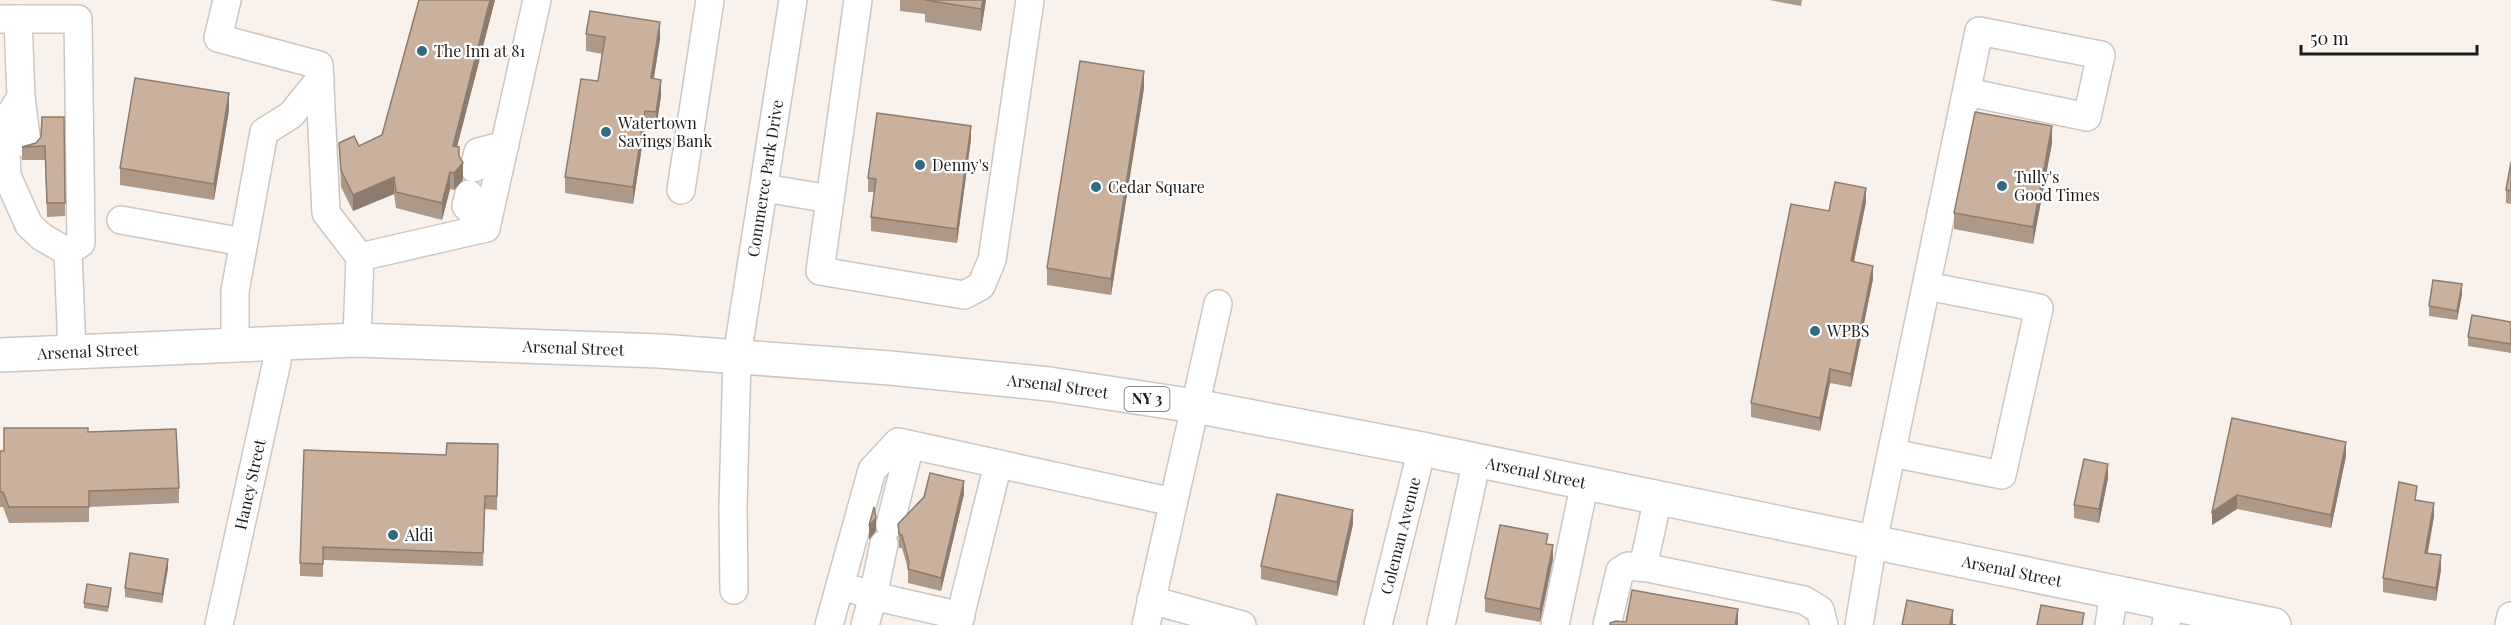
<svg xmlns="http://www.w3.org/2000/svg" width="2511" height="625" font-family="'Playfair Display',serif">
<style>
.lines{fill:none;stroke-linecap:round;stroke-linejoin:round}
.minor-casing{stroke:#cdc6c0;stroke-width:30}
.highway-casing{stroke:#cdc6c0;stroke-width:36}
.minor{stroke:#fff;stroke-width:27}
.highway{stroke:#fff;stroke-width:33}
.wall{fill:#ae9887}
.shaded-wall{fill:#8d7c6e}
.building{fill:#cab19d;stroke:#8d7c6e;stroke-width:1.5}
.poi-dot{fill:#326a84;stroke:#fff;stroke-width:2}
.labels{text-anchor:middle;stroke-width:4.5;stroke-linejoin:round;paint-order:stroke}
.shield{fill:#fff;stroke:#615f5d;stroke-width:1.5}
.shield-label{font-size:15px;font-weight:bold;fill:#1d1a18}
.poi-label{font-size:16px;fill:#1d1a18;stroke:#fff;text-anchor:start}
.street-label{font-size:16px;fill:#1d1a18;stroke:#fff}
</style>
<rect width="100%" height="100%" fill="#f9f2ec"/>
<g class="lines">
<defs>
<g id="minor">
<path d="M 227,0 L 218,38 L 319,65 L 326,213 L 360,257"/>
<path d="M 858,0 L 820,271 L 964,295 L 981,286 L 992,260 L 1030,0"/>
<path d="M 0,19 L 78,19 L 81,243 L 68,252 L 72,352"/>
<path d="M 18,19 L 21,97 L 5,123 L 7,176 L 29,225 L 42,237 L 68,252"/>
<path d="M 21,97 L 27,144"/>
<path d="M 474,168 L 478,152 L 505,145"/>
<path d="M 764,188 L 830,199"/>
<path d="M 681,190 L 710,0"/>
<path d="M 469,194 L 466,206 L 486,228"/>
<path d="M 121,220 L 243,242"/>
<path d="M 357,340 L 360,257 L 486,228 L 537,0"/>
<path d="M 235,345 L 235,291 L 264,132 L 291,115 L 320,79"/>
<path d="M 1892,453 L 2002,475 L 2039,308 L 1927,286"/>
<path d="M 890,525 L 910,445"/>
<path d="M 884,544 L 873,596 L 961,616"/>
<path d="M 1643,567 L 1658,498"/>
<path id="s1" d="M 734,590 L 733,506 L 737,356 L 793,0"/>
<path d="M 855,590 L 873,596 L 865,625"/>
<path d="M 1151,600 L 1242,625"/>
<path id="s2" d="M 219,625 L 277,361 L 278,343"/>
<path d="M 829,625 L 872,470 L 898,442 L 1173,502"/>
<path d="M 958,625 L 998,464"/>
<path d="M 1146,625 L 1218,304"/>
<path id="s3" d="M 1378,625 L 1422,449"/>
<path d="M 1441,625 L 1477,460"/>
<path d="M 1555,625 L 1585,482"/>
<path d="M 1607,625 L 1620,571 L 1628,566 L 1648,568 L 1804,600 L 1820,610 L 1824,625"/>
<path d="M 1859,625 L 1873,542 L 1979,31 L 2101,55 L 2087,117 L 1967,92"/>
<path d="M 2109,625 L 2114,592"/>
<path d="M 2166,625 L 2169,603"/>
<path d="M 2509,625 L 2511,616"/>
</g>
<g id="highway">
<path id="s4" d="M 0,355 L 357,340 L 659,351 L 890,368 L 1049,384 L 1195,406 L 1422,449 L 2274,625"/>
</g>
</defs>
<!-- minor casing -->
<use href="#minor" class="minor-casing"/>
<!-- highway casing -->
<use href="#highway" class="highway-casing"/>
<!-- minor -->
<use href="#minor" class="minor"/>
<!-- highway -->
<use href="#highway" class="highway"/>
</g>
<!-- wall -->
<g class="wall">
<path d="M 495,0 L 457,147 L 463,180 L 454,190 L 450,189 L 442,220 L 396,208 L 394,194 L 353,211 L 341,187 L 339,143 L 359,146 L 382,135 Z"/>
<path d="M 900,0 L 986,0 L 981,31 L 925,22 L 925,14 L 900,11 Z"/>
<path d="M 1769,0 L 1802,0 L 1801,6 Z"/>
<path d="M 586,34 L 660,39 L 654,78 L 661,96 L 656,129 L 645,127 L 633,204 L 565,193 L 565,177 L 598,81 L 603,54 L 586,51 Z"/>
<path d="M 1144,88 L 1111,295 L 1047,285 L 1047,268 Z"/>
<path d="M 229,110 L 214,200 L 120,185 L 120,168 Z"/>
<path d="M 64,117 L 65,216 L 47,217 L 45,160 L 22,160 L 22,147 L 36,143 Z"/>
<path d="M 971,139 L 957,243 L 871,231 L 871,217 L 874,192 L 868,192 L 868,178 Z"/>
<path d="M 2052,143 L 2033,244 L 1954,229 L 1954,213 Z"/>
<path d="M 2511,162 L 2511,204 L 2506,203 L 2506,190 Z"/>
<path d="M 1866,202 L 1854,262 L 1873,279 L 1851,387 L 1830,383 L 1820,431 L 1751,417 L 1751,403 L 1829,211 Z"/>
<path d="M 2462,294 L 2457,320 L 2429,316 L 2429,306 Z"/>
<path d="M 2511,322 L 2511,353 L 2468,346 L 2468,337 Z"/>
<path d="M 2232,418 L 2346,456 L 2331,528 L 2237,509 L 2212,525 Z"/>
<path d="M 88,432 L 179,488 L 179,503 L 89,507 L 89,522 L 9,523 L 3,507 L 0,507 L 0,451 L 4,451 Z"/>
<path d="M 498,444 L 497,510 L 485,509 L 483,566 L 323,560 L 323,577 L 300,576 L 300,563 L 446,455 Z"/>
<path d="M 2108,478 L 2099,523 L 2074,518 L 2074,505 Z"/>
<path d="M 964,494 L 941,591 L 908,583 L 908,569 L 902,548 L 899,548 L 898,524 Z"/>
<path d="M 2417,500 L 2434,516 L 2428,553 L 2441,569 L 2436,601 L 2383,592 L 2383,578 Z"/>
<path d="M 1353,524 L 1337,596 L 1261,579 L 1261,566 Z"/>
<path d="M 1548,544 L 1553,559 L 1540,622 L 1485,612 L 1485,598 Z"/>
<path d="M 168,568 L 162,603 L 125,597 L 125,588 Z"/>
<path d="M 111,592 L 108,612 L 84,608 L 84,603 Z"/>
</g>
<!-- shaded-wall -->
<g class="shaded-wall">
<path d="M 490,0 L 495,0 L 453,162 L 453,146 Z"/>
<path d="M 983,0 L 986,0 L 981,31 L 981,9 Z"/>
<path d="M 660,22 L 660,39 L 651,95 L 651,78 Z"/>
<path d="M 1144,71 L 1144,88 L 1111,295 L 1111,279 Z"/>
<path d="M 661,80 L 661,96 L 656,129 L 656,112 Z"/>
<path d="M 229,93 L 229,110 L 214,200 L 214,184 Z"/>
<path d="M 645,111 L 645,127 L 633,204 L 633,187 Z"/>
<path d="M 971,126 L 971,139 L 957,243 L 957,229 Z"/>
<path d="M 2052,126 L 2052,143 L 2033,244 L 2033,227 Z"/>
<path d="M 463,163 L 463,180 L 454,190 L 454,173 Z"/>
<path d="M 450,172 L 450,189 L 442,220 L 442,203 Z"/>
<path d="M 394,177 L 394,194 L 353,211 L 353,195 Z"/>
<path d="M 1866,188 L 1866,202 L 1851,275 L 1851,261 Z"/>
<path d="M 1873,266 L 1873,279 L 1851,387 L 1851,374 Z"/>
<path d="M 2462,284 L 2462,294 L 2457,320 L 2457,311 Z"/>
<path d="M 1830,369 L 1830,383 L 1820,431 L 1820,418 Z"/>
<path d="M 2346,442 L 2346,456 L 2331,528 L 2331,515 Z"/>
<path d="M 2108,464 L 2108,478 L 2099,523 L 2099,509 Z"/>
<path d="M 964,481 L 964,494 L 941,591 L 941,578 Z"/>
<path d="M 2237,495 L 2237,509 L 2212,525 L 2212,512 Z"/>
<path d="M 2434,503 L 2434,516 L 2425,566 L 2425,553 Z"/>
<path d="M 1353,510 L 1353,524 L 1337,596 L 1337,582 Z"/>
<path d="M 876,518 L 876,531 L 869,540 L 869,526 Z"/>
<path d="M 1553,545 L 1553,559 L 1540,622 L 1540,609 Z"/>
<path d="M 2441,555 L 2441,569 L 2436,601 L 2436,588 Z"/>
<path d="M 168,559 L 168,568 L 162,603 L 162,594 Z"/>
<path d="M 1738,609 L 1738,625 L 1735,625 Z"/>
<path d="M 1953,610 L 1953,625 L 1950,625 Z"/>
</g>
<!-- building -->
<g class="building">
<path d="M 419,0 L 490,0 L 453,146 L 459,147 L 459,156 L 463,163 L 454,173 L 450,172 L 442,203 L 396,192 L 394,177 L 353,195 L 341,170 L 339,143 L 354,136 L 359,146 L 382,135 Z"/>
<path d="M 925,0 L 983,0 L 981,9 Z"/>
<path d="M 590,11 L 660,22 L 651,78 L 661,80 L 656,112 L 645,111 L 633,187 L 565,177 L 581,79 L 598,81 L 605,37 L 586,34 Z"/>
<path d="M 1080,61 L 1144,71 L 1111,279 L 1047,268 Z"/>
<path d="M 135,78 L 229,93 L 214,184 L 120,168 Z"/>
<path d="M 1975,112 L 2052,126 L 2033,227 L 1954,213 Z"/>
<path d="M 877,113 L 971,126 L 957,229 L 871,217 L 876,179 L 868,178 Z"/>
<path d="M 42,117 L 64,117 L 65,203 L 47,203 L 45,146 L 22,147 L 36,143 L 41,137 Z"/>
<path d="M 2511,162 L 2511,191 L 2506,190 Z"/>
<path d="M 1835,182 L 1866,188 L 1851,261 L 1873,266 L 1851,374 L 1830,369 L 1820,418 L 1751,403 L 1791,204 L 1829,211 Z"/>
<path d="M 2433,280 L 2462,284 L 2457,311 L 2429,306 Z"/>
<path d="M 2472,315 L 2511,322 L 2511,344 L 2468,337 Z"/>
<path d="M 2232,418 L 2346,442 L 2331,515 L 2237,495 L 2212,512 Z"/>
<path d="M 4,428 L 88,428 L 88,432 L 176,429 L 179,488 L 89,491 L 89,507 L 9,507 L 3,492 L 0,492 L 0,451 L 4,451 Z"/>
<path d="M 447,443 L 498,444 L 497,496 L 485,496 L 483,553 L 323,547 L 323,564 L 300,563 L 304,450 L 446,455 Z"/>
<path d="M 2084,459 L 2108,464 L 2099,509 L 2074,505 Z"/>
<path d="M 930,473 L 964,481 L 941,578 L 908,569 L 909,562 L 902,535 L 899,534 L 898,524 L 924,497 Z"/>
<path d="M 2399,482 L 2417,486 L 2415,500 L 2434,503 L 2425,553 L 2441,555 L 2436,588 L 2383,578 Z"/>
<path d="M 1277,494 L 1353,510 L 1337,582 L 1261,566 Z"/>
<path d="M 874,507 L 876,518 L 869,526 Z"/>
<path d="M 1500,525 L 1548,534 L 1546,544 L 1553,545 L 1540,609 L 1485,598 Z"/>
<path d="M 130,553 L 168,559 L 162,594 L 125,588 Z"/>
<path d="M 87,584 L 111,588 L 108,607 L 84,603 Z"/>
<path d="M 1632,590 L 1738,609 L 1735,625 L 1610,625 L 1610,623 L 1616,621 L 1626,622 Z"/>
<path d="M 1907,600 L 1953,610 L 1950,624 L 1956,625 L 1902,625 Z"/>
<path d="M 2041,605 L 2084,613 L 2082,625 L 2037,625 Z"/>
</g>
<!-- markers -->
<g class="poi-dot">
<circle cx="422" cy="51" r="6"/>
<circle cx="606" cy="132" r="6"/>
<circle cx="920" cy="165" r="6"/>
<circle cx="2002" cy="186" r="6"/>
<circle cx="1096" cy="187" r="6"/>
<circle cx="1815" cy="331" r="6"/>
<circle cx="393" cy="535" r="6"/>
</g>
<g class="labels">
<!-- shield labels -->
<rect class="shield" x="1124.5" y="387" width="45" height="24" rx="4.5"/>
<g class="shield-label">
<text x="1147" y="404">NY 3</text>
</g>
<!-- poi labels -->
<g class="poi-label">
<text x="434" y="57">The Inn at 81</text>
<text x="618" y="129">Watertown<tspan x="618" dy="18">Savings Bank</tspan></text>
<text x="932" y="171">Denny's</text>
<text x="2014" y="183">Tully's<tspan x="2014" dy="18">Good Times</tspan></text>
<text x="1108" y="193">Cedar Square</text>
<text x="1827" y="337">WPBS</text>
<text x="405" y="541">Aldi</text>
</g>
<!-- street labels -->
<g class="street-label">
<text dy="6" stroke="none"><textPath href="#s1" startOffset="414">Commerce Park Drive</textPath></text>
<text dy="6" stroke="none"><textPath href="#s4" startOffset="574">Arsenal Street</textPath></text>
<text dy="6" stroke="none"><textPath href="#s4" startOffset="88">Arsenal Street</textPath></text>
<text dy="6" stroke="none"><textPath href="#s4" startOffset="1060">Arsenal Street</textPath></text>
<text dy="6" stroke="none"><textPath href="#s4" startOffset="1546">Arsenal Street</textPath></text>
<text dy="6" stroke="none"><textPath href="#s2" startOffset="144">Haney Street</textPath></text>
<text dy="6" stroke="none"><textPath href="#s3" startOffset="92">Coleman Avenue</textPath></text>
<text dy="6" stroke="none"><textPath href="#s4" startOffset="2032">Arsenal Street</textPath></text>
</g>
</g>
<!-- scale -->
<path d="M2301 45v9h176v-9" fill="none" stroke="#1d1a18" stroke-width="3"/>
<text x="2310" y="45" font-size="18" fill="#1d1a18" stroke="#ffffff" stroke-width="4.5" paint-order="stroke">50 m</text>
</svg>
